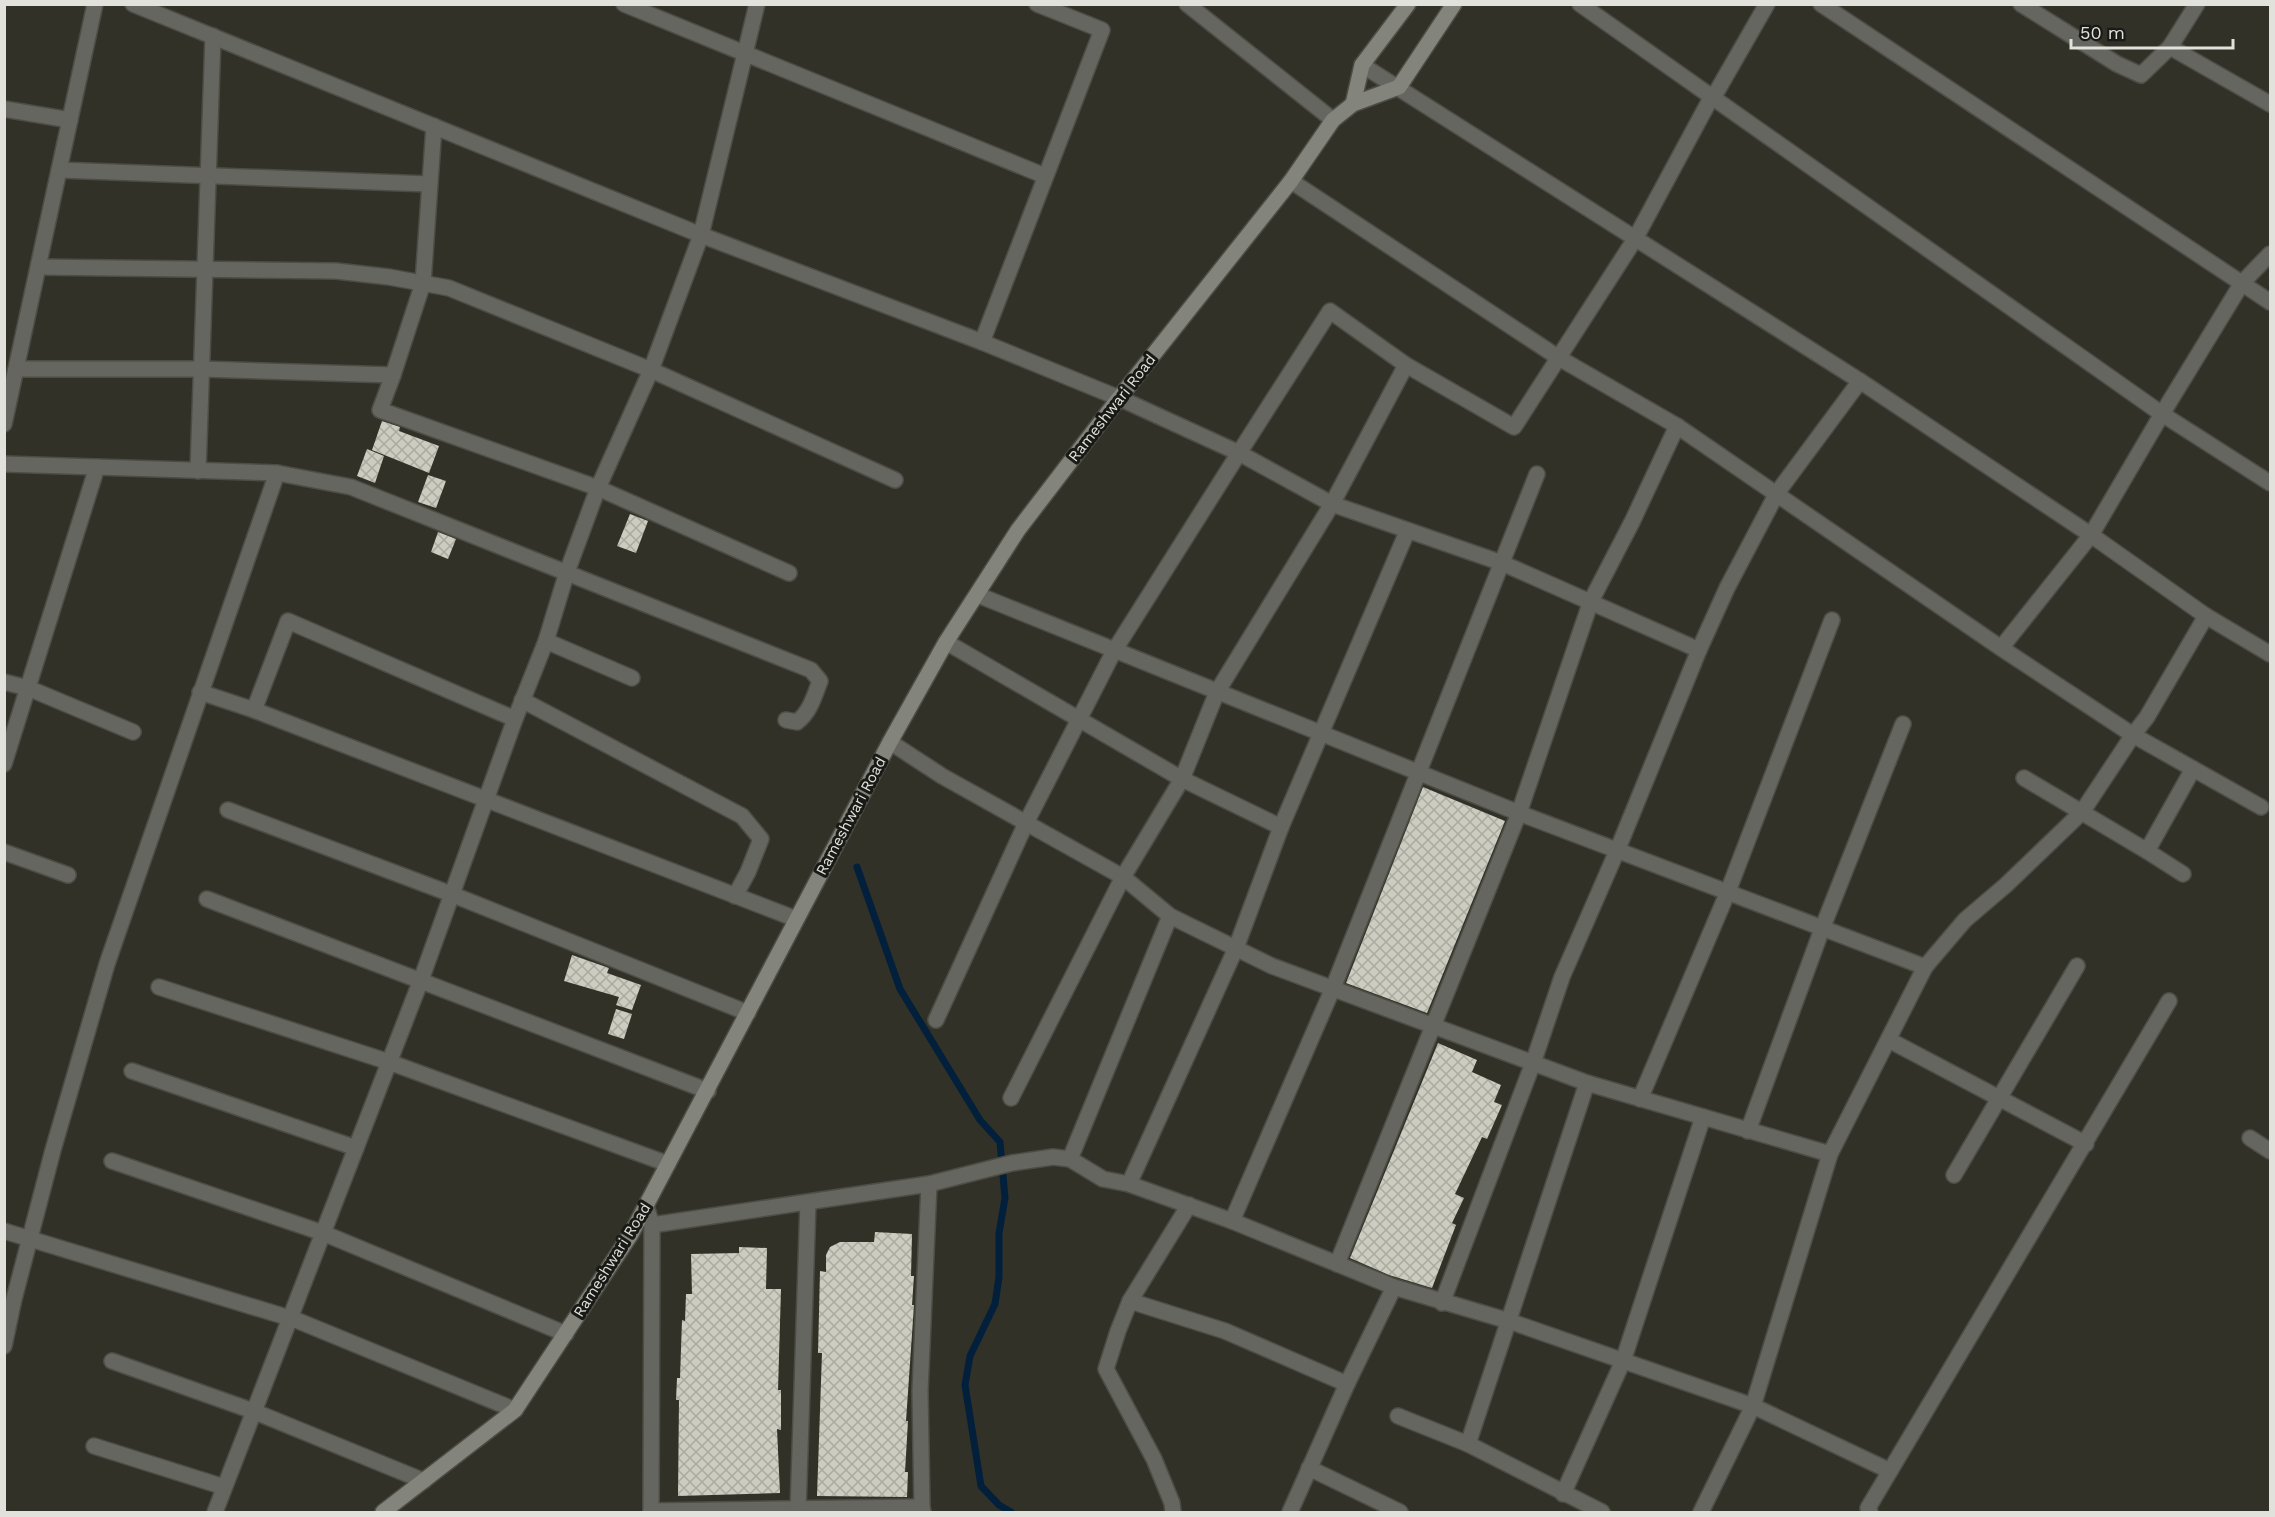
<svg xmlns="http://www.w3.org/2000/svg" width="2275" height="1517" font-family="'Work Sans',sans-serif">
<style>
.lines{fill:none;stroke-linecap:round;stroke-linejoin:round}
.stream{stroke:#02203b;stroke-width:7}
.building{fill:url(#building-cross-hatch)}
.minor-casing{stroke:#4d4d45;stroke-width:18}
.tertiary-casing{stroke:#4d4d45;stroke-width:18}
.secondary-casing{stroke:#4d4d45;stroke-width:18}
.minor{stroke:#666661;stroke-width:15}
.tertiary{stroke:#666661;stroke-width:15}
.secondary{stroke:#83847c;stroke-width:15}
.labels{text-anchor:middle;stroke-width:6;stroke-linejoin:round;paint-order:stroke}
.street-label{font-size:15px;fill:#e1e2dc;stroke:#191915}
</style>
<defs>
<pattern id="building-cross-hatch" width="8" height="8" patternUnits="userSpaceOnUse" patternTransform="scale(1.5)"><rect width="8" height="8" fill="#cccdc0"/><path d="M0 0l8 8M0 8l8-8" fill="none" stroke="#aaaba0"/></pattern>
</defs>
<rect width="100%" height="100%" fill="#313128"/>
<g class="lines">
<!-- stream -->
<path class="stream" d="M 857,867 L 900,989 L 980,1120 L 1000,1142 L 1005,1198 L 999,1233 L 999,1277 L 995,1304 L 970,1356 L 965,1385 L 981,1486 L 999,1505 L 1011,1512"/>
</g>
<!-- building -->
<g class="building">
<path d="M 382,421 L 400,427 L 399,431 L 439,446 L 429,473 L 372,450 Z"/>
<path d="M 367,449 L 384,456 L 375,483 L 357,476 Z"/>
<path d="M 428,475 L 446,481 L 436,508 L 418,502 Z"/>
<path d="M 630,514 L 648,521 L 636,553 L 617,546 Z"/>
<path d="M 438,532 L 456,539 L 448,559 L 431,552 Z"/>
<path d="M 1423,787 L 1505,821 L 1427,1013 L 1346,983 Z"/>
<path d="M 572,955 L 609,968 L 607,973 L 641,985 L 632,1010 L 616,1005 L 619,997 L 564,981 Z"/>
<path d="M 616,1009 L 632,1014 L 624,1039 L 608,1034 Z"/>
<path d="M 1438,1043 L 1477,1060 L 1472,1072 L 1501,1085 L 1494,1102 L 1502,1105 L 1487,1139 L 1482,1137 L 1455,1194 L 1464,1198 L 1452,1223 L 1456,1225 L 1432,1288 L 1389,1275 L 1350,1258 Z"/>
<path d="M 875,1232 L 912,1234 L 911,1276 L 914,1276 L 912,1305 L 914,1305 L 906,1421 L 908,1421 L 905,1472 L 908,1472 L 907,1497 L 817,1496 L 822,1353 L 818,1353 L 820,1271 L 826,1272 L 826,1255 L 830,1247 L 840,1242 L 874,1242 Z"/>
<path d="M 739,1247 L 767,1248 L 766,1289 L 781,1289 L 778,1390 L 781,1390 L 781,1430 L 777,1429 L 780,1493 L 678,1496 L 679,1400 L 676,1400 L 677,1378 L 680,1378 L 682,1320 L 685,1321 L 686,1294 L 692,1294 L 691,1254 L 739,1253 Z"/>
</g>
<g class="lines">
<defs>
<g id="minor">
<path d="M 624,4 L 1045,176"/>
<path d="M 1187,4 L 1333,120"/>
<path d="M 1580,4 L 2162,414 L 2270,483"/>
<path d="M 1821,4 L 2270,302"/>
<path d="M 2021,4 L 2117,64 L 2141,75 L 2170,47"/>
<path d="M 2197,4 L 2170,47 L 2270,104"/>
<path d="M 1362,65 L 1860,381 L 2091,535 L 2206,616 L 2270,654"/>
<path d="M 4,109 L 70,120"/>
<path d="M 59,170 L 429,184"/>
<path d="M 1291,181 L 1559,358 L 1677,426 L 2001,648 L 2133,735 L 2261,807"/>
<path d="M 39,267 L 336,271 L 389,277 L 449,288 L 651,370 L 895,480"/>
<path d="M 982,342 L 1102,30 L 1037,4"/>
<path d="M 1406,365 L 1514,427 L 1635,239 L 1711,98 L 1713,98 L 1767,4"/>
<path d="M 16,369 L 201,369 L 393,375 L 423,283 L 434,126"/>
<path d="M 393,375 L 380,410 L 598,488 L 789,573"/>
<path d="M 1119,398 L 1239,453 L 1330,311 L 1406,365 L 1332,504 L 1502,563 L 1699,650 L 1617,851 L 1562,977 L 1533,1063 L 1442,1303"/>
<path d="M 4,464 L 277,473 L 107,964 L 53,1150 L 14,1299 L 4,1346"/>
<path d="M 198,471 L 213,36"/>
<path d="M 277,473 L 351,487 L 811,670 L 820,681 C 814,697 810,712 797,722 L 786,720"/>
<path d="M 978,595 L 1519,813 L 1925,967"/>
<path d="M 546,641 L 632,678"/>
<path d="M 946,642 L 1182,779 L 1281,827"/>
<path d="M 2001,648 L 2091,535 L 2162,414 L 2242,283 L 2270,254"/>
<path d="M 1699,650 L 1727,588 L 1777,493 L 1860,381"/>
<path d="M 4,682 L 28,688 L 133,732"/>
<path d="M 200,692 L 254,710 L 288,621 L 515,719 L 546,641 L 567,572 L 598,488 L 651,370 L 701,235 L 757,4"/>
<path d="M 522,700 L 742,816 L 761,839 L 748,872 L 735,896"/>
<path d="M 254,710 L 796,919"/>
<path d="M 890,742 L 942,776 L 1123,877 L 1170,916 L 1272,966 L 1587,1083 L 1830,1154"/>
<path d="M 4,764 L 97,467"/>
<path d="M 2024,778 L 2147,851 L 2193,769"/>
<path d="M 228,810 L 451,894 L 748,1013"/>
<path d="M 2147,851 L 2183,874"/>
<path d="M 4,852 L 68,875"/>
<path d="M 207,899 L 708,1091"/>
<path d="M 159,987 L 389,1062 L 668,1164"/>
<path d="M 936,1020 L 1026,823 L 1114,651 L 1239,453 L 1332,504 L 1217,692 L 1182,779 L 1123,877 L 1011,1098"/>
<path d="M 1889,1040 L 2086,1144"/>
<path d="M 132,1071 L 356,1148"/>
<path d="M 1587,1083 L 1468,1444 L 1602,1512"/>
<path d="M 1640,1099 L 1727,894 L 1832,620"/>
<path d="M 1748,1131 L 1822,929 L 1903,724"/>
<path d="M 2250,1138 L 2270,1151"/>
<path d="M 1070,1159 L 1170,916"/>
<path d="M 112,1161 L 323,1233 L 566,1334"/>
<path d="M 1954,1175 L 2077,966"/>
<path d="M 1129,1184 L 1236,948 L 1281,827 L 1407,532"/>
<path d="M 1232,1221 L 1333,988 L 1537,474"/>
<path d="M 652,1225 L 929,1184 L 1012,1163 L 1053,1157 L 1070,1159 L 1103,1179 L 1129,1184 L 1232,1221 L 1394,1287 L 1509,1321 L 1753,1406 L 1890,1471 L 1868,1508 L 1870,1512"/>
<path d="M 4,1231 L 296,1320 L 515,1410"/>
<path d="M 1337,1264 L 1519,813 L 1591,601 L 1632,522 L 1677,426"/>
<path d="M 1130,1301 L 1225,1331 L 1347,1384"/>
<path d="M 112,1361 L 253,1411 L 424,1481"/>
<path d="M 1398,1416 L 1468,1444"/>
<path d="M 94,1446 L 224,1487"/>
<path d="M 1309,1468 L 1400,1512"/>
<path d="M 1890,1471 L 2169,1001"/>
<path d="M 1563,1494 L 1623,1361 L 1703,1117"/>
<path d="M 922,1507 L 920,1391 L 929,1184"/>
<path d="M 651,1511 L 922,1507 L 923,1512"/>
<path d="M 215,1512 L 421,980 L 515,719"/>
<path d="M 798,1512 L 808,1202"/>
<path d="M 1173,1512 L 1172,1503 L 1154,1459 L 1106,1369 L 1118,1331 L 1130,1301 L 1189,1205"/>
<path d="M 1290,1512 L 1347,1384 L 1394,1287"/>
<path d="M 1701,1512 L 1753,1406 L 1830,1154 L 1925,967 L 1965,920 L 2006,885 L 2082,812 L 2133,735 L 2147,717 L 2206,616"/>
</g>
<g id="tertiary">
<path d="M 133,4 L 701,235 L 982,342 L 1119,398"/>
<path d="M 4,424 L 95,4"/>
<path d="M 646,1206 L 652,1225 L 651,1512"/>
</g>
<g id="secondary">
<path d="M 1353,104 L 1362,65 L 1408,4"/>
<path d="M 383,1512 L 515,1410 L 631,1234 L 890,742 L 946,642 L 1018,530 L 1119,398 L 1291,181 L 1333,120 L 1353,104 L 1399,87 L 1454,4"/>
</g>
</defs>
<!-- minor casing -->
<use href="#minor" class="minor-casing"/>
<!-- tertiary casing -->
<use href="#tertiary" class="tertiary-casing"/>
<!-- secondary casing -->
<use href="#secondary" class="secondary-casing"/>
<!-- minor -->
<use href="#minor" class="minor"/>
<!-- tertiary -->
<use href="#tertiary" class="tertiary"/>
<!-- secondary -->
<use href="#secondary" class="secondary"/>
</g>
<g class="labels">
<!-- street labels -->
<g class="street-label">
<text transform="translate(1112 408) rotate(-52)" y="5">Rameshwari Road</text>
<text transform="translate(851 816) rotate(-62)" y="5">Rameshwari Road</text>
<text transform="translate(612 1260) rotate(-58)" y="5">Rameshwari Road</text>
</g>
</g>
<!-- border -->
<rect width="2275" height="1517" fill="none" stroke="#e1e2dc" stroke-width="12"/>
<!-- scale -->
<path d="M2071 39v9h162v-9" fill="none" stroke="#e1e2dc" stroke-width="3"/>
<text x="2080" y="39" font-size="18" fill="#e1e2dc" stroke="#191915" stroke-width="4.5" paint-order="stroke">50 m</text>
</svg>
